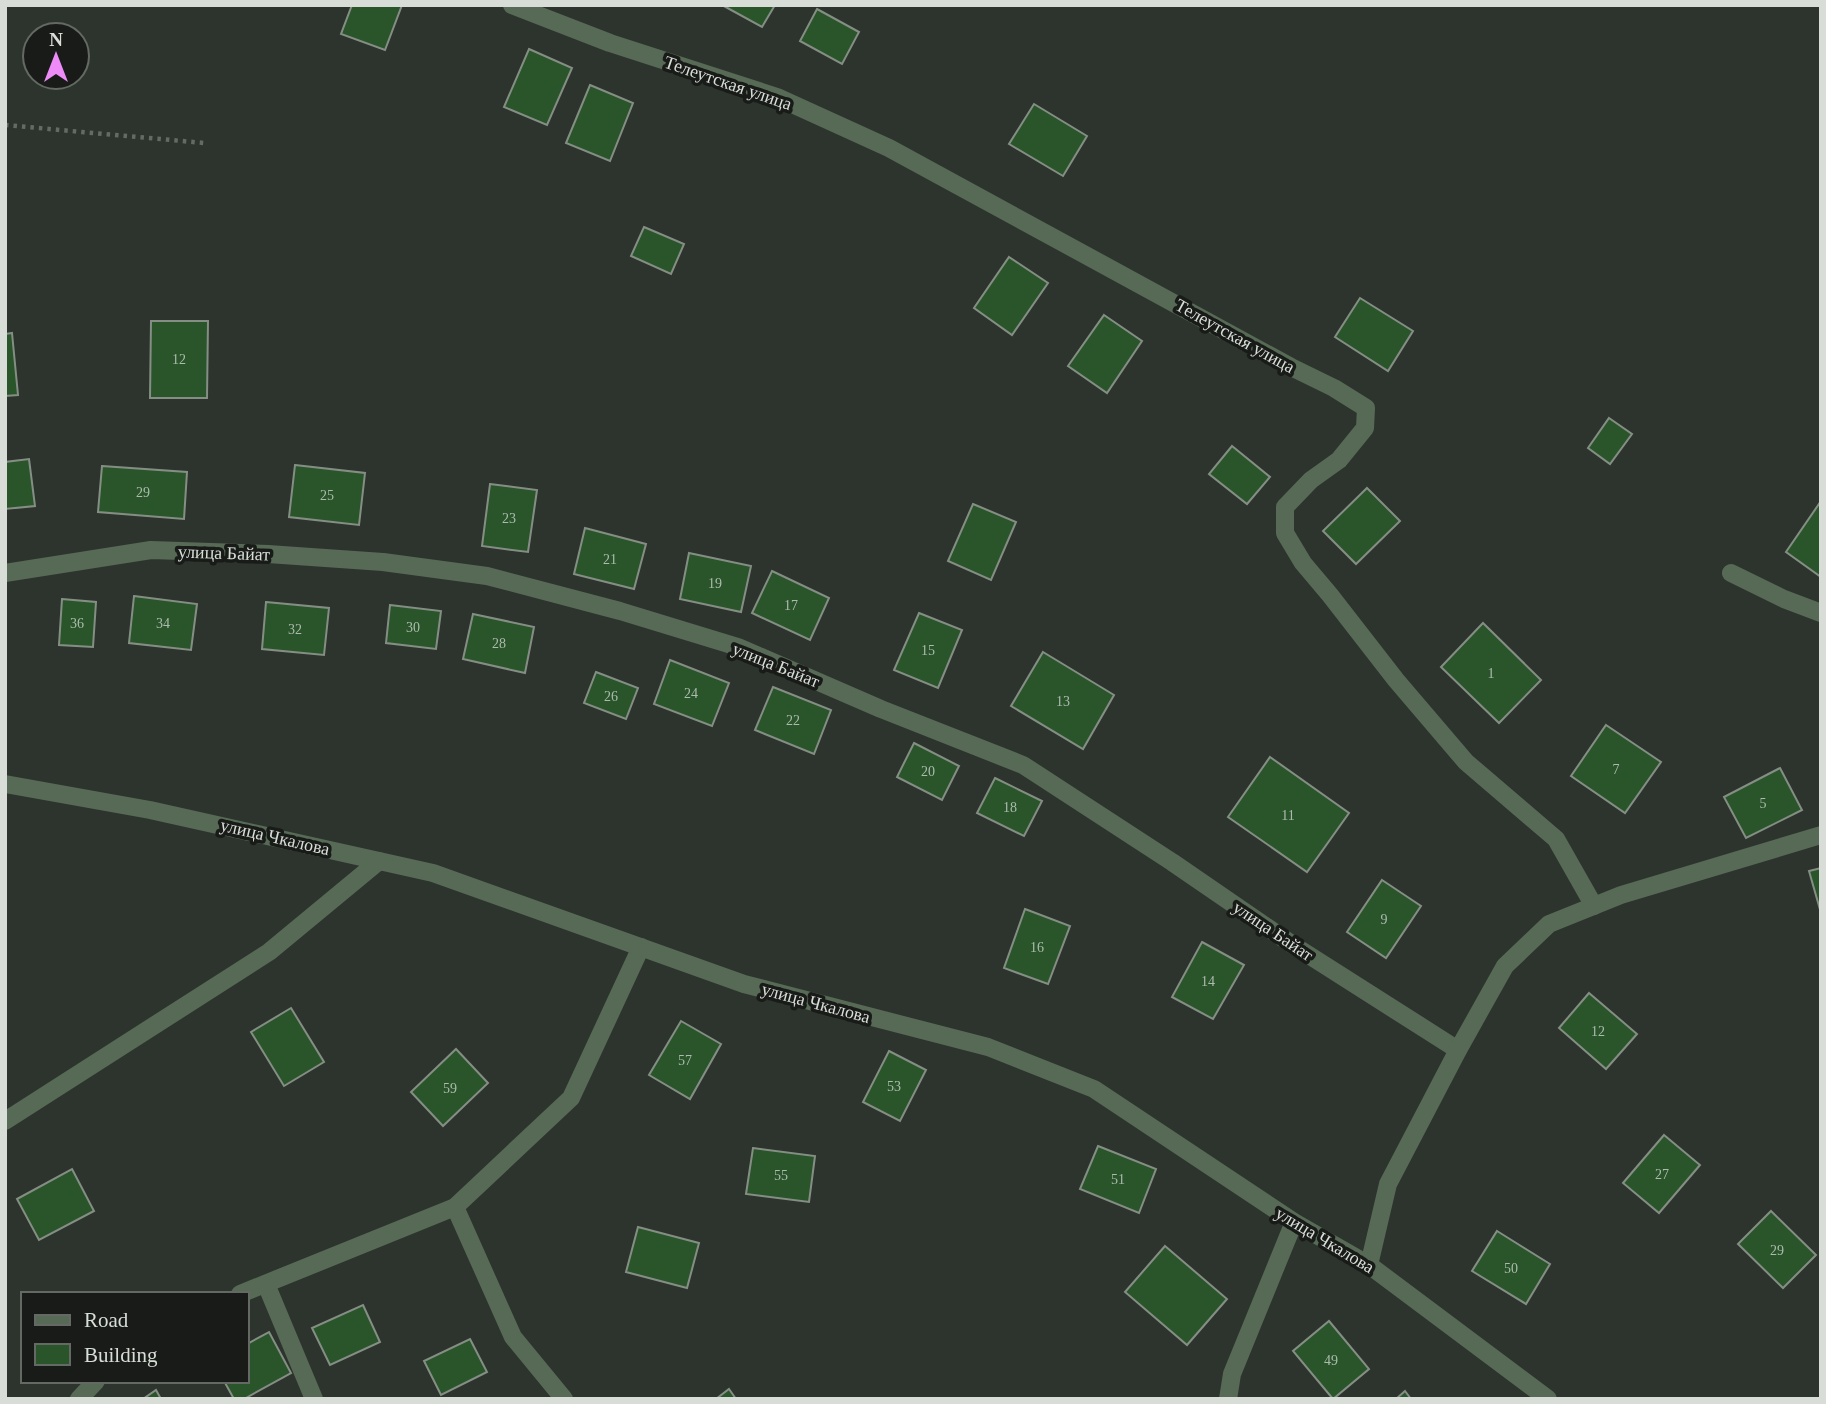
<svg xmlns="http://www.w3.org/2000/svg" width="1826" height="1404" font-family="'Times New Roman',serif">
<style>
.building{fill:#2a552b;stroke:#858e84;stroke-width:2}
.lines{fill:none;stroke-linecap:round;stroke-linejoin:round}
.path{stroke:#646a64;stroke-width:4.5;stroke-dasharray:3.5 5;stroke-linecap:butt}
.lane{stroke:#576a56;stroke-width:18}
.street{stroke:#576a56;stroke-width:18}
.labels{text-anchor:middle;stroke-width:7;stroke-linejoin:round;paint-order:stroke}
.number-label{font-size:14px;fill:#acbbad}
.street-label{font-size:18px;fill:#d8ddd8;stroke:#181b17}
</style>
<rect width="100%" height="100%" fill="#2d342d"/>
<!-- building -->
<g class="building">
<path d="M 352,5 L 402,5 L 385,50 L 341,34 Z"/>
<path d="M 722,5 L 775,5 L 762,27 Z"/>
<path d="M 817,9 L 859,32 L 842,64 L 800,41 Z"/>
<path d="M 529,49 L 572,68 L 547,125 L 504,107 Z"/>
<path d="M 590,85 L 633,103 L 610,161 L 566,143 Z"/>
<path d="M 1034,104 L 1087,136 L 1063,176 L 1009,144 Z"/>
<path d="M 644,227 L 684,244 L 671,274 L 631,256 Z"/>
<path d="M 1009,257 L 1048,283 L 1012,335 L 974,308 Z"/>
<path d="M 1360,298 L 1413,331 L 1388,371 L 1335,337 Z"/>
<path d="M 1104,315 L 1142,341 L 1107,393 L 1068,366 Z"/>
<path d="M 151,321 L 208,321 L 207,398 L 150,398 Z"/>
<path d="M 12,333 L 18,395 L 5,396 L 5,334 Z"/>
<path d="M 1609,418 L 1632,434 L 1610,464 L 1588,448 Z"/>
<path d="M 1232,446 L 1270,477 L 1247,504 L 1209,474 Z"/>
<path d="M 29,459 L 35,506 L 5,509 L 5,462 Z"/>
<path d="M 295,465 L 365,473 L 359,525 L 289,517 Z"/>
<path d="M 102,466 L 187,472 L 184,519 L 98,512 Z"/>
<path d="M 490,484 L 537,490 L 528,552 L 482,546 Z"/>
<path d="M 1367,488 L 1400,521 L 1356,564 L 1323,531 Z"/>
<path d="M 1821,501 L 1821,577 L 1786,552 Z"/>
<path d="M 973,504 L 1016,522 L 991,580 L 948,561 Z"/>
<path d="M 585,528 L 646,544 L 634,589 L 574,574 Z"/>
<path d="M 689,553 L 751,566 L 741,612 L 680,599 Z"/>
<path d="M 772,571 L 829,598 L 810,640 L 752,613 Z"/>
<path d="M 134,596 L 197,604 L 191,650 L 129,643 Z"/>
<path d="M 62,599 L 96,602 L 93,647 L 59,645 Z"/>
<path d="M 266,602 L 329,608 L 324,655 L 262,649 Z"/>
<path d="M 390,605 L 441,611 L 436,649 L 386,643 Z"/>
<path d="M 919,613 L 962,630 L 938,688 L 894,670 Z"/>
<path d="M 473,614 L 534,627 L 525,673 L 463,659 Z"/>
<path d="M 1483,623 L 1541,680 L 1499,723 L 1441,667 Z"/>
<path d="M 1043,652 L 1114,695 L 1083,749 L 1011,706 Z"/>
<path d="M 670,660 L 729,683 L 712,726 L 654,704 Z"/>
<path d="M 596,672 L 638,688 L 626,719 L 584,703 Z"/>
<path d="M 773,687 L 831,710 L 814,754 L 755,730 Z"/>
<path d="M 1606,725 L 1661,762 L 1625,813 L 1571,776 Z"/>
<path d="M 914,743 L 959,766 L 942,800 L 897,777 Z"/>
<path d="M 1270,757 L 1349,813 L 1307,872 L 1228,817 Z"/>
<path d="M 1780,768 L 1802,810 L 1746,838 L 1724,797 Z"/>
<path d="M 995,778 L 1042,801 L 1024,836 L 977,813 Z"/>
<path d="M 1821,868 L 1821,913 L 1809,871 Z"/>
<path d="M 1382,880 L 1421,906 L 1386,958 L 1347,932 Z"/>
<path d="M 1025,909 L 1070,926 L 1048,984 L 1004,968 Z"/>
<path d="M 1202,942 L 1244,965 L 1213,1019 L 1172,997 Z"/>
<path d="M 1589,993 L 1637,1034 L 1606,1069 L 1559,1028 Z"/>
<path d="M 291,1008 L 324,1062 L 284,1086 L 251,1032 Z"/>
<path d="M 681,1021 L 721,1044 L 690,1099 L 649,1075 Z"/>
<path d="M 456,1049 L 488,1083 L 443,1126 L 411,1092 Z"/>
<path d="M 889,1051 L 926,1070 L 900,1121 L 863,1102 Z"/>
<path d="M 1664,1135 L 1700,1165 L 1659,1213 L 1623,1183 Z"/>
<path d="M 1098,1146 L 1156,1169 L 1139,1213 L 1080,1189 Z"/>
<path d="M 753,1148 L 815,1156 L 809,1202 L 746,1194 Z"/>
<path d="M 72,1169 L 94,1211 L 39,1240 L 17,1199 Z"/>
<path d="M 1771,1211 L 1816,1255 L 1783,1288 L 1738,1244 Z"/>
<path d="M 638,1227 L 699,1243 L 687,1288 L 626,1272 Z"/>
<path d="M 1497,1231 L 1550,1264 L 1526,1304 L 1472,1271 Z"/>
<path d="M 1165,1246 L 1227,1299 L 1187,1345 L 1125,1292 Z"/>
<path d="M 363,1305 L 380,1342 L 330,1365 L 312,1328 Z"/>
<path d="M 1329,1321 L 1369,1369 L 1333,1399 L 1293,1351 Z"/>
<path d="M 269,1332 L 291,1373 L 244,1399 L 234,1399 L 224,1381 L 247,1381 L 247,1344 Z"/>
<path d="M 470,1339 L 487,1372 L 441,1395 L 424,1361 Z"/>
<path d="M 729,1389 L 736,1399 L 716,1399 Z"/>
<path d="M 156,1390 L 161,1399 L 143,1399 Z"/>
<path d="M 1405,1391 L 1411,1399 L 1396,1399 Z"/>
</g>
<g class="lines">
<!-- path -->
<path class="path" d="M 5,125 L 204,143"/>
<!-- lane -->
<g class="lane">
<path d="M 5,1121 L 269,952 L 379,861"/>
<path d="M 455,1207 L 513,1337 L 564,1399"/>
<path d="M 266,1284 L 314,1399"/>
<path d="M 240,1294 L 455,1207 L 571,1098 L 641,947"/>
<path d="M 79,1399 L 96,1381"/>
</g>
<!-- street -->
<g class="street">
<path d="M 512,5 L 610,43 L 777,97 L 889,148 L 1291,367 L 1334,388 L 1366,408 L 1365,428 L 1339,460 L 1311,480 L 1285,507 L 1285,533 L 1303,563 L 1330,595 L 1396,680 L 1466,762 L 1556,839 L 1594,906"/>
<path d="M 5,573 L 151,550 L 268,554 L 383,562 L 487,576 L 620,611 L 738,647 L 881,709 L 1023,765 L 1172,862 L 1293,945 L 1458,1050"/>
<path d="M 1731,573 L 1784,599 L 1821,613"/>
<path d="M 5,784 L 150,810 L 433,873 L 744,984 L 988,1047 L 1094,1089 L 1294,1222 L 1369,1265 L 1548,1399"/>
<path d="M 1369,1265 L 1388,1184 L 1458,1050 L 1505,966 L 1549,924 L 1621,895 L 1821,835"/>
<path d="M 1228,1399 L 1232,1374 L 1294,1222"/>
</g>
</g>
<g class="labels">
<!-- number labels -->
<g class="number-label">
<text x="179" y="364">12</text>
<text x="143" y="497">29</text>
<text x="327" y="500">25</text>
<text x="509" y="523">23</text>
<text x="610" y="564">21</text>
<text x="715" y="588">19</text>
<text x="791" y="610">17</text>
<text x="77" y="628">36</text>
<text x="163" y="628">34</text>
<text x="413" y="632">30</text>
<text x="295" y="634">32</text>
<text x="499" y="648">28</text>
<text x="928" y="655">15</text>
<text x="1491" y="678">1</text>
<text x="691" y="698">24</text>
<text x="611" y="701">26</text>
<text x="1063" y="706">13</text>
<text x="793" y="725">22</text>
<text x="1616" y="774">7</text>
<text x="928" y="776">20</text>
<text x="1763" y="808">5</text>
<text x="1010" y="812">18</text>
<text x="1288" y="820">11</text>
<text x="1384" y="924">9</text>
<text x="1037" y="952">16</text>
<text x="1208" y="986">14</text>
<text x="1598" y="1036">12</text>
<text x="685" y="1065">57</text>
<text x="894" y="1091">53</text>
<text x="450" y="1093">59</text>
<text x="1662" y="1179">27</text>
<text x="781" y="1180">55</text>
<text x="1118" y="1184">51</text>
<text x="1777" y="1255">29</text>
<text x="1511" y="1273">50</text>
<text x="1331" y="1365">49</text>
</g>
<!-- street labels -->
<g class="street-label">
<text transform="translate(728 83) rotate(19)" y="6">Телеутская улица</text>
<text transform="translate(1235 336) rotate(29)" y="6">Телеутская улица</text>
<text transform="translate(224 553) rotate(2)" y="6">улица Байат</text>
<text transform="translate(776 665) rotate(22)" y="6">улица Байат</text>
<text transform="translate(275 837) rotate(13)" y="6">улица Чкалова</text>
<text transform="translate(1273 931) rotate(34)" y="6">улица Байат</text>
<text transform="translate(816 1003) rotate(15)" y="6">улица Чкалова</text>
<text transform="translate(1325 1240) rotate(31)" y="6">улица Чкалова</text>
</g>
</g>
<!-- border -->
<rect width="1826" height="1404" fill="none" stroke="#d8ddd8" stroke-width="14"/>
<!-- legend -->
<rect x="21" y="1292" width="228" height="91" fill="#181b17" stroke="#656964" stroke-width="2"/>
<rect x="35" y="1315" width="35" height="10" fill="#576a56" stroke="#656964" stroke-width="2"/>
<text x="84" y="1327" font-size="21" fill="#d8ddd8">Road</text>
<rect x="35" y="1344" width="35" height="21" fill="#2a552b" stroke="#656964" stroke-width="2"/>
<text x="84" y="1362" font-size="21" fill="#d8ddd8">Building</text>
<!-- north arrow -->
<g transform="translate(56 56)"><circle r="33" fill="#181b17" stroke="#656964" stroke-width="2"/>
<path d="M0-5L12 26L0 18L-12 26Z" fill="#ee8bf8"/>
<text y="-10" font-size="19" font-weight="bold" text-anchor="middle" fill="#d8ddd8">N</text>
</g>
</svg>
